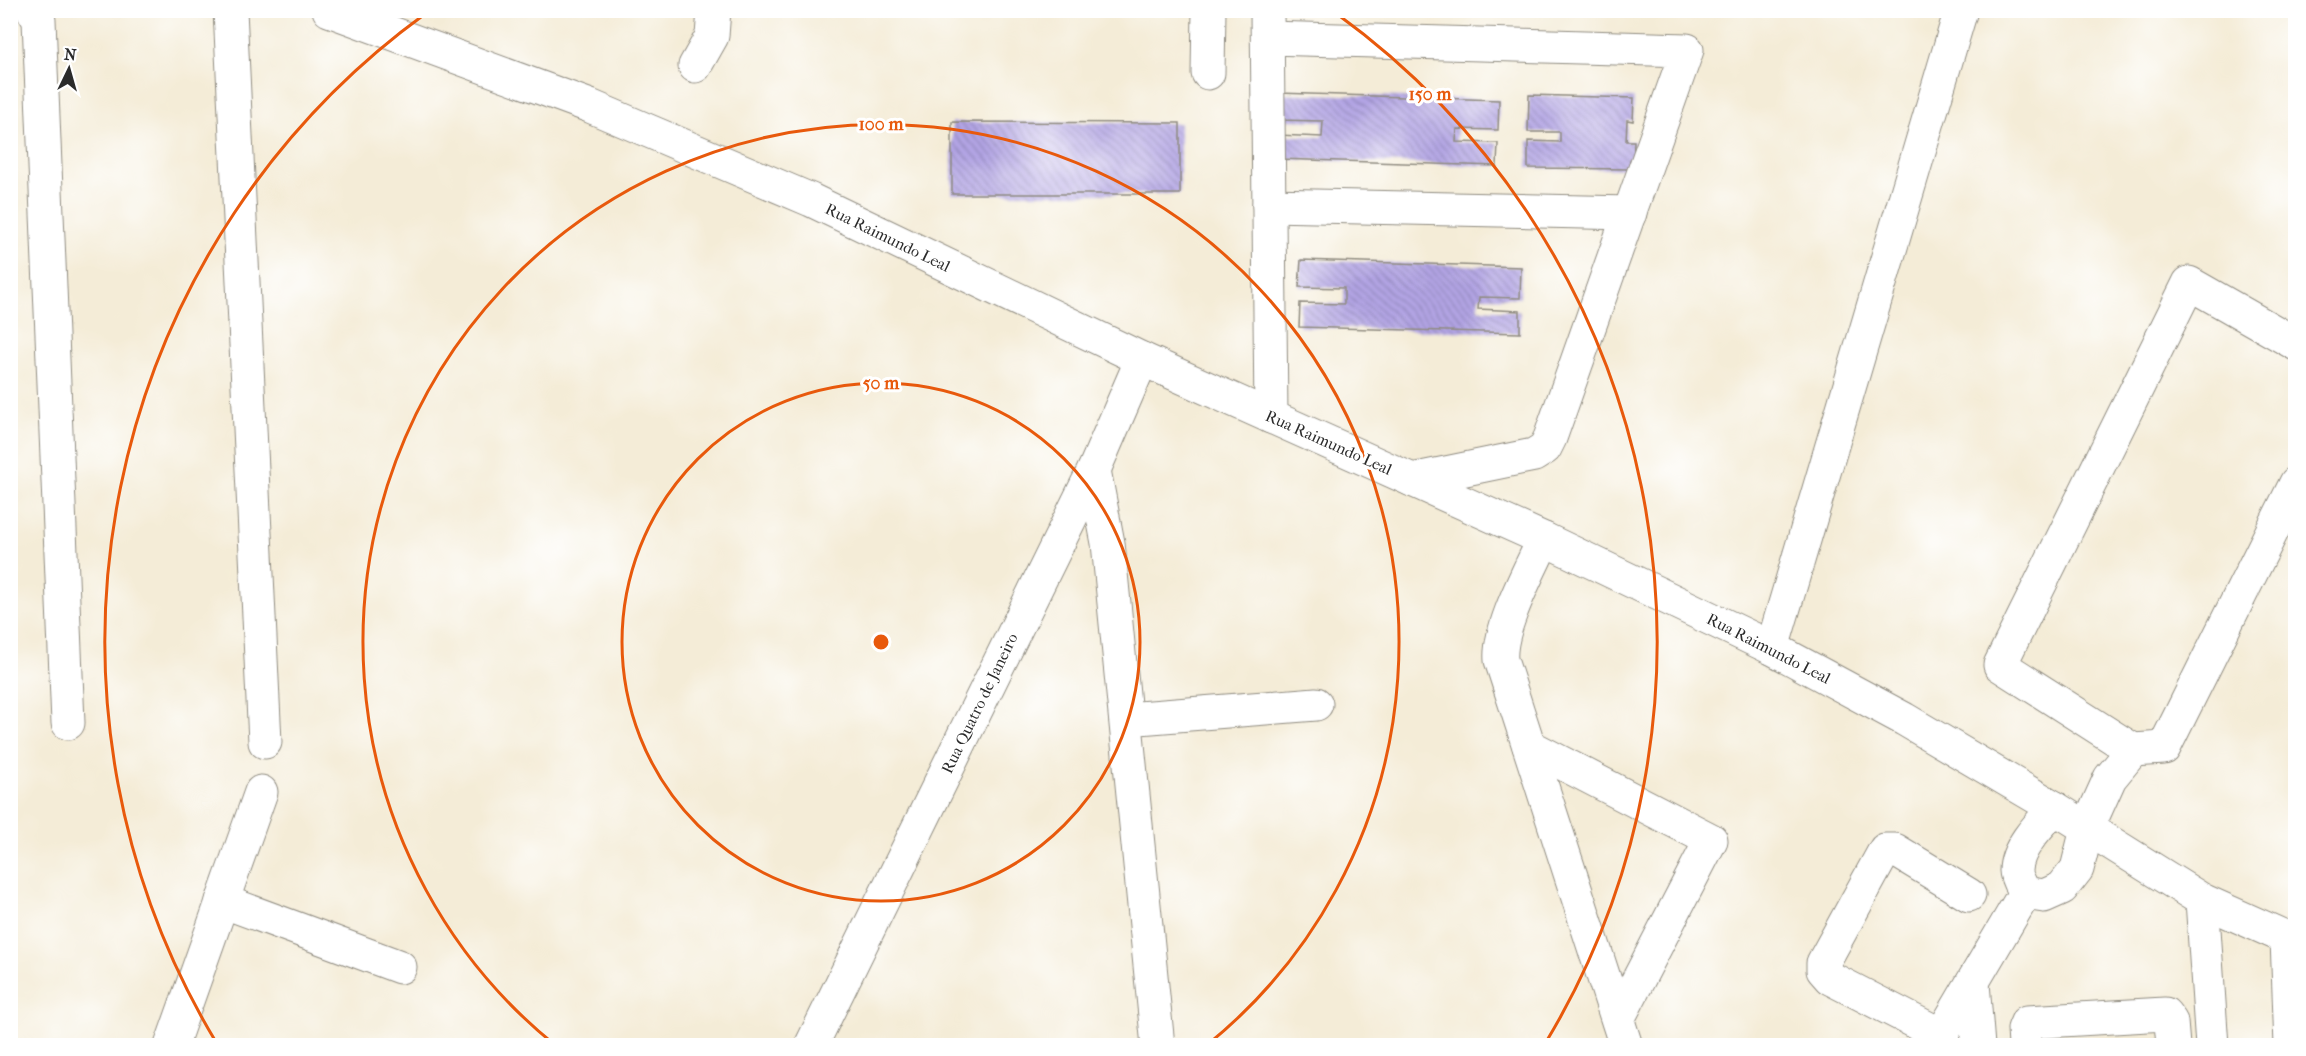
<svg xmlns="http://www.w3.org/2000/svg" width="2306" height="1056" font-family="'IM FELL French Canon',serif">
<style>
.building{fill:url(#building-back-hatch)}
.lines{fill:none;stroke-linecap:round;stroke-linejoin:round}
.minor-casing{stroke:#908c81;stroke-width:35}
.minor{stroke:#fff;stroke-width:33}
.ring{fill:none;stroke:#e8590c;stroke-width:3}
.labels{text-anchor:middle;stroke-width:6;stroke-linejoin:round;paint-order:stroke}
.street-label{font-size:16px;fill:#2b2b2b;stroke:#fff}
.centre{fill:#e8590c;stroke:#fff;stroke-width:3}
.ring-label{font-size:18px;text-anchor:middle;font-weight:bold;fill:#e8590c;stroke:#fff;stroke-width:6;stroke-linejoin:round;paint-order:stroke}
</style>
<defs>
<pattern id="building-back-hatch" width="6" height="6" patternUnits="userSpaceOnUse" patternTransform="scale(1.5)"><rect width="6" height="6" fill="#b2a4e4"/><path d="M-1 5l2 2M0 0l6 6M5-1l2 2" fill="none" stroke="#9186b9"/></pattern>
</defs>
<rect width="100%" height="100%" fill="#fff"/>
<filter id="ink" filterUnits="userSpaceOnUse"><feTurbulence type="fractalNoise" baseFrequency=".0167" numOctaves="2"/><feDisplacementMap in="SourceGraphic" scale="12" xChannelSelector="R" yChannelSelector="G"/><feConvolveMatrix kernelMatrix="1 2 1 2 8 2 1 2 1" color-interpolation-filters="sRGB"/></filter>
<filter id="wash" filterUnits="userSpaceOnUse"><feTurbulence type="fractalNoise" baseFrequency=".008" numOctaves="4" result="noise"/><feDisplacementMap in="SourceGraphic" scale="24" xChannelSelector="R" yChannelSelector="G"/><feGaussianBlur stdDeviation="1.35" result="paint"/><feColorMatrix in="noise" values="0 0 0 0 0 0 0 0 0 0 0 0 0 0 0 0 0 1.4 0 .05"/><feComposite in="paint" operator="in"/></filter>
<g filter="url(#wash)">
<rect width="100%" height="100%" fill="#f4ecd7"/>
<g id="blocks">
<!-- building -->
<g class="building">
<path d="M 1278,93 L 1499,100 L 1498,130 L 1457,129 L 1456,142 L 1498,143 L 1497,166 L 1278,159 L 1278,135 L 1322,137 L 1323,121 L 1278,120 Z"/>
<path d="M 1529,95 L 1634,98 L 1633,121 L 1627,120 L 1626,141 L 1634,141 L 1633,169 L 1528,168 L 1528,141 L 1560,142 L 1560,132 L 1528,132 Z"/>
<path d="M 952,122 L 1180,123 L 1180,194 L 952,194 Z"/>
<path d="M 1301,260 L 1521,267 L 1520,298 L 1479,297 L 1478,309 L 1520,311 L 1520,333 L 1299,327 L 1300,303 L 1344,304 L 1344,288 L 1299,287 Z"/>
</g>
</g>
</g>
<g filter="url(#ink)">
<use href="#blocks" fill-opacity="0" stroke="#908c81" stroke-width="1.5"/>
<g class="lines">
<defs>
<g id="minor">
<path d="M 33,10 L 39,20 L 68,723"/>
<path d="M 230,10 L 265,742"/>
<path d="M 329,10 L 590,106 L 811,200 L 1142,359 L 1544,539 L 1772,648 L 1904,719 L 2055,808 L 2202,900 L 2296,942"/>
<path d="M 1267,10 L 1271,417"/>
<path d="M 1268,38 L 1687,50 L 1550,438 L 1545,448 L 1534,455 L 1412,480"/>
<path d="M 695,66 L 712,36 L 714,10"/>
<path d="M 1208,73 L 1209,10"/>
<path d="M 1269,205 L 1630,213"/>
<path d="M 2296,344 L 2189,283 L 2000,665 L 2133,750 L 2164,748 L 2296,483"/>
<path d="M 1094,470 L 1108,543 L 1158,1046"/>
<path d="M 1544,539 C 1530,570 1498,628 1501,660 L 1626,1046"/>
<path d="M 1772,648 L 1961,10"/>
<path d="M 1126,719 L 1316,704"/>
<path d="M 1529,746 L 1711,840 L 1618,1019"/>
<path d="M 2055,808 C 2040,824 2016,848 2016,871 C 2016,878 2022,887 2025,893 L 2044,896 L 2062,888 L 2077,869 L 2087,829 L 2110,778 L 2133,750"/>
<path d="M 2202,900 L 2212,1046"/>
<path d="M 222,901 L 400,967"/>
<path d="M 2287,939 L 2291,1046"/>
<path d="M 1973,983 L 1978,1046"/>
<path d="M 1941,1035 L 1830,978 L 1823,970 L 1823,963 L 1885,850 L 1895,850 L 1969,895"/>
<path d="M 171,1046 L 261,792"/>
<path d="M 811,1046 L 1094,470 L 1142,359"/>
<path d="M 1935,1046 L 2025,893"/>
<path d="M 2025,1046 L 2024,1029 L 2027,1022 L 2165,1014 L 2171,1022 L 2173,1046"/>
</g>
</defs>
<!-- minor casing -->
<use href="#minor" class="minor-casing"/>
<!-- minor -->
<use href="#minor" class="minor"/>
</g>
</g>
<!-- distance rings -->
<g class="ring">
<circle cx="881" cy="642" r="259"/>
<path d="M555 1045A518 518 0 1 1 1207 1045"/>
<path d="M216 1042A776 776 0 0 1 425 14M1337 14A776 776 0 0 1 1546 1042"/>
</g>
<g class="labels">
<!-- street labels -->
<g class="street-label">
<text transform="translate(888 237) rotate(26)" y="6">Rua Raimundo Leal</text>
<text transform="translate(1329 442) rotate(24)" y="6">Rua Raimundo Leal</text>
<text transform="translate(1769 648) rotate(27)" y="6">Rua Raimundo Leal</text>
<text transform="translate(979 703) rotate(-64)" y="6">Rua Quatro de Janeiro</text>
</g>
</g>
<circle cx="881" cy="642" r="9" class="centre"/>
<g class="ring-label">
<text x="1430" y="100">150 m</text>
<text x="881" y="130">100 m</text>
<text x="881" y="389">50 m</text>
</g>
<!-- margin -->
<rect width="2306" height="1056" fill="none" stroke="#fff" stroke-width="36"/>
<!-- north arrow -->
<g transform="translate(69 69) rotate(5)" stroke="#ffffff" stroke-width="4.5" paint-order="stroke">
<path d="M0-4.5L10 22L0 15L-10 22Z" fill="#2b2b2b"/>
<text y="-9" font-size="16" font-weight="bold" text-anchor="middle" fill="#2b2b2b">N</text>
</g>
</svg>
